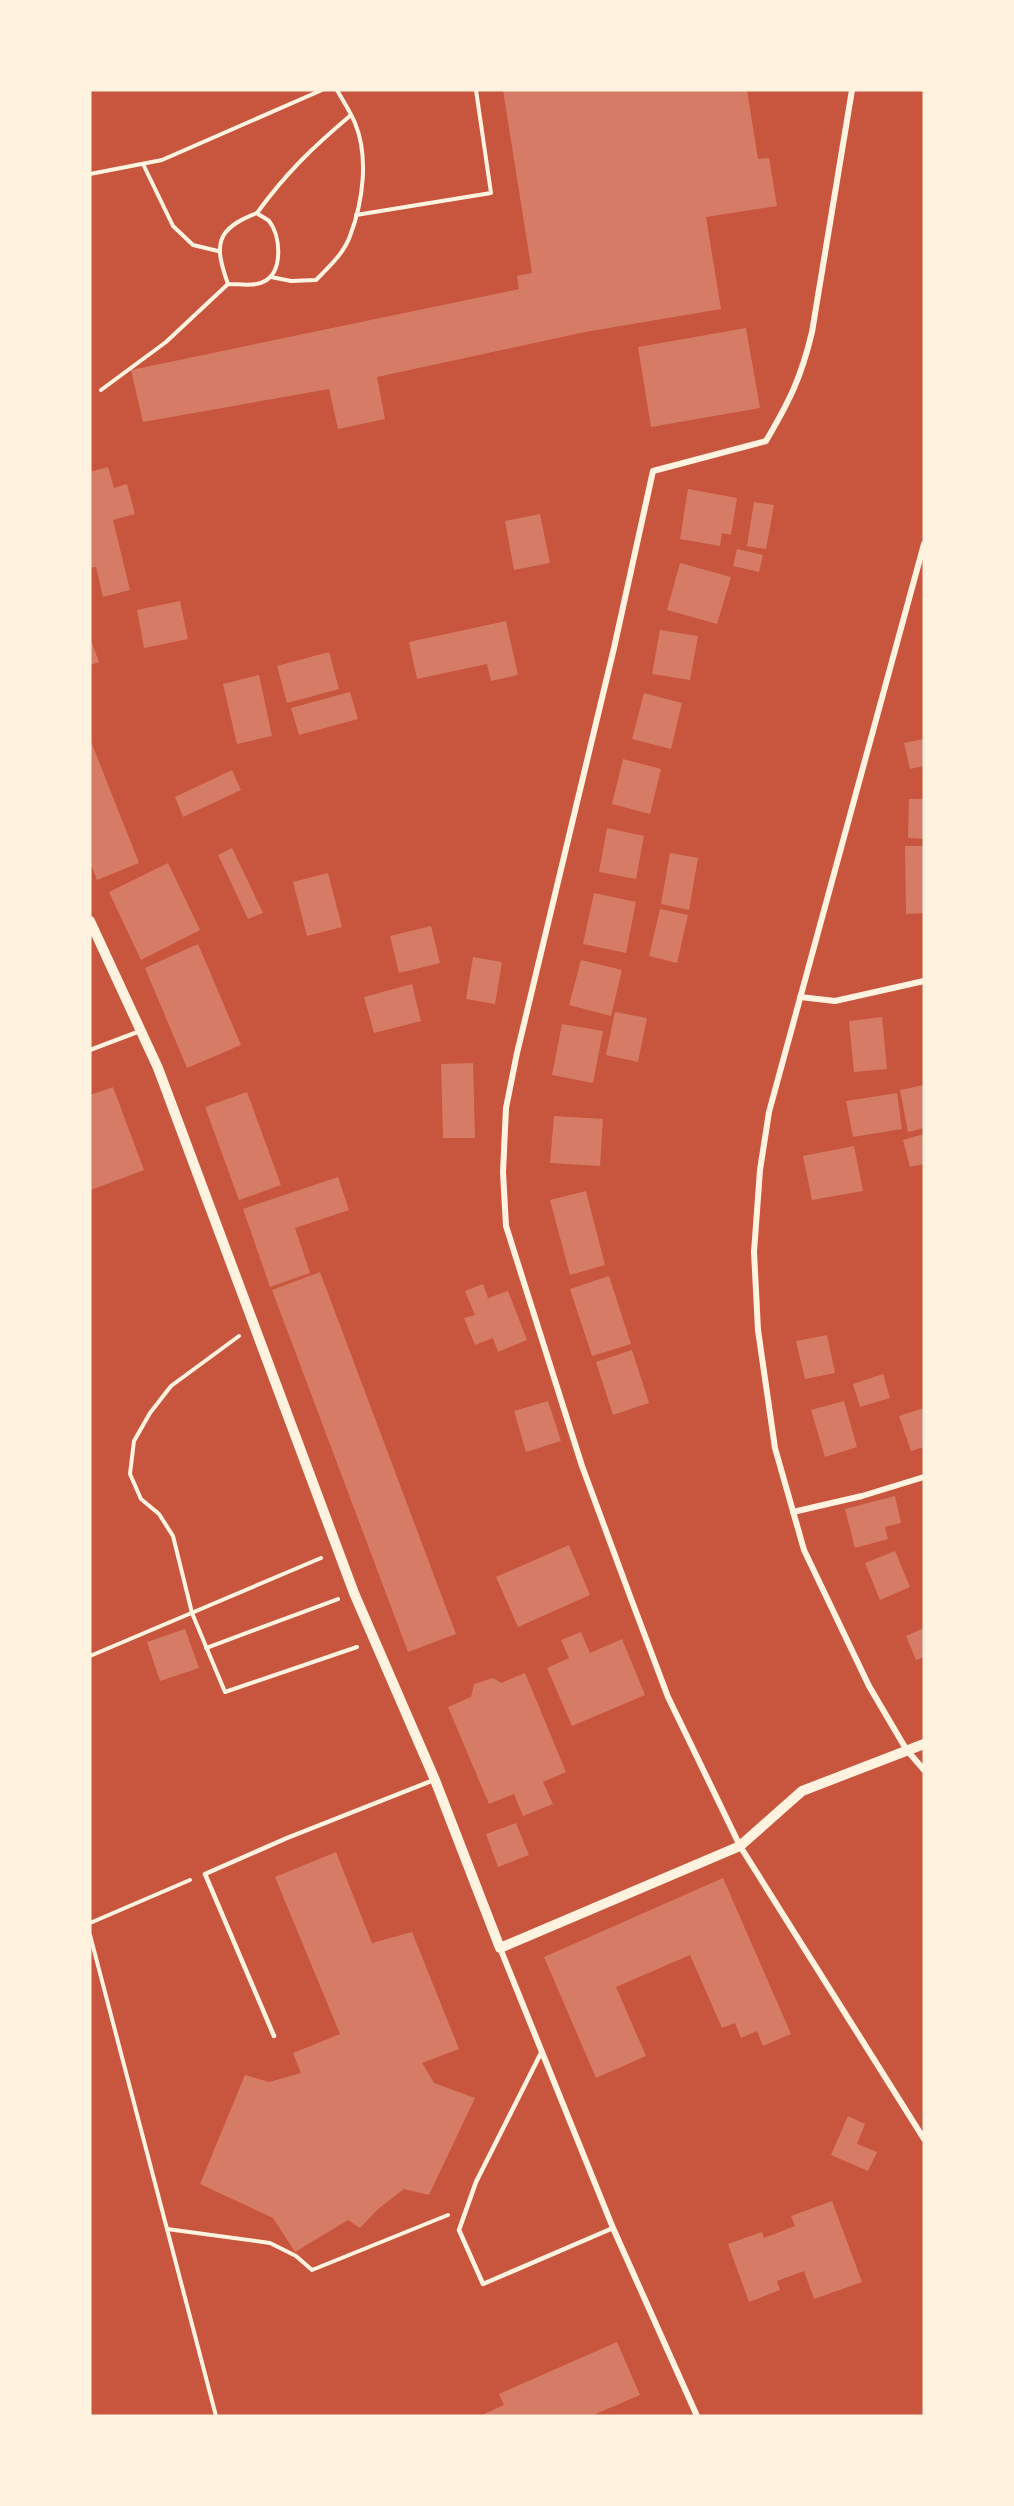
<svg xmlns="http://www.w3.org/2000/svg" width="1014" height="2506" font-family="Bitter,serif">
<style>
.building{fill:#d67c66}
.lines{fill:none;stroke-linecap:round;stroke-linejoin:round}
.path{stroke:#fff3e0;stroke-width:4}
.service{stroke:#fff3e0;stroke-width:4.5}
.minor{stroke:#fff3e0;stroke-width:6}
.tertiary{stroke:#fff3e0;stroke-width:10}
</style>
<rect width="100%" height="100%" fill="#c8553d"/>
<!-- building -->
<g class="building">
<path d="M 503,90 L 747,90 L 758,159 L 769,158 L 777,206 L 706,217 L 721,309 L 585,332 L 377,377 L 385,419 L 338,429 L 329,389 L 143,422 L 131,370 L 519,289 L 517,276 L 532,273 Z"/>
<path d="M 746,328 L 760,408 L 651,427 L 638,347 Z"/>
<path d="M 108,467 L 114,488 L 127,484 L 135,514 L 113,520 L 130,590 L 103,597 L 96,567 L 90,568 L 90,472 Z"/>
<path d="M 688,489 L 737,498 L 731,535 L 722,533 L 720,546 L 680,539 Z"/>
<path d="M 754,502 L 774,505 L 766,549 L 747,546 Z"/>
<path d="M 540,514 L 550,563 L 514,570 L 505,521 Z"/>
<path d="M 737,549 L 763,555 L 759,572 L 733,566 Z"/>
<path d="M 680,563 L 731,577 L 717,624 L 667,610 Z"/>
<path d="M 180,601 L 188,639 L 144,648 L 137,610 Z"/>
<path d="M 506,621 L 518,675 L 491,681 L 487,664 L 417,679 L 409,642 Z"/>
<path d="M 660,630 L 698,636 L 690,680 L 652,674 Z"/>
<path d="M 90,638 L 99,662 L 90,665 Z"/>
<path d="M 329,652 L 339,689 L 287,703 L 277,666 Z"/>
<path d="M 259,675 L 272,736 L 237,744 L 223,684 Z"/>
<path d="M 350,692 L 358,719 L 299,735 L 291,708 Z"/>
<path d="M 644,693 L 682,703 L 671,749 L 632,739 Z"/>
<path d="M 90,739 L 139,863 L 97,880 L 90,862 Z"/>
<path d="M 924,739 L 924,766 L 910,769 L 904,743 Z"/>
<path d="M 623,759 L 661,769 L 650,814 L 612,804 Z"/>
<path d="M 232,770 L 241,790 L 183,817 L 175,797 Z"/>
<path d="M 909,799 L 924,799 L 924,839 L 908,838 Z"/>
<path d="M 607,828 L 644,836 L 636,879 L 599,872 Z"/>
<path d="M 905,846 L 924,846 L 924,913 L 906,914 Z"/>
<path d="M 232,848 L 263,913 L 248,919 L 218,855 Z"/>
<path d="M 670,853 L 698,858 L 689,910 L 661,904 Z"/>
<path d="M 168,863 L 200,930 L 141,960 L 109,892 Z"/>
<path d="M 328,873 L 342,927 L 307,936 L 293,882 Z"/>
<path d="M 594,893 L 636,902 L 626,953 L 583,944 Z"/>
<path d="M 660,909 L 688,915 L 677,963 L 649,956 Z"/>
<path d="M 431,926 L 440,963 L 399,973 L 390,936 Z"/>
<path d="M 198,944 L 241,1045 L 187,1068 L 145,968 Z"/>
<path d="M 473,957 L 502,962 L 495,1004 L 466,999 Z"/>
<path d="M 581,960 L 622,970 L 611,1016 L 569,1005 Z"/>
<path d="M 412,984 L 421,1021 L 374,1033 L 364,997 Z"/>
<path d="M 615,1012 L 647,1018 L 638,1062 L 606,1055 Z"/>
<path d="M 882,1017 L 887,1069 L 854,1072 L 849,1021 Z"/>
<path d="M 562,1024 L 603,1031 L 593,1083 L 552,1075 Z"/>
<path d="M 473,1063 L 475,1138 L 443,1138 L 441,1064 Z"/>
<path d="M 924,1085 L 924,1128 L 908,1132 L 900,1090 Z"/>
<path d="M 113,1087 L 144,1170 L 91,1190 L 90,1095 Z"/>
<path d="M 247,1092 L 281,1185 L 239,1200 L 205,1107 Z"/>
<path d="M 897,1093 L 902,1129 L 853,1137 L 846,1101 Z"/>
<path d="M 554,1116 L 603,1119 L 600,1166 L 550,1163 Z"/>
<path d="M 924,1134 L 924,1164 L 910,1167 L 903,1140 Z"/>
<path d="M 854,1146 L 863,1191 L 812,1200 L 803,1156 Z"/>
<path d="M 338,1177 L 349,1210 L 295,1228 L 310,1273 L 270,1287 L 243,1209 Z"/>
<path d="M 586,1191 L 605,1265 L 570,1275 L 550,1200 Z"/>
<path d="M 320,1272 L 456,1634 L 408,1652 L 272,1290 Z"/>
<path d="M 609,1276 L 631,1344 L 592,1356 L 570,1289 Z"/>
<path d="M 483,1284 L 488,1298 L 508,1291 L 527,1340 L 498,1352 L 493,1338 L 475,1345 L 464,1318 L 475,1315 L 465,1291 Z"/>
<path d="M 827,1335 L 835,1373 L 805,1379 L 796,1341 Z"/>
<path d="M 632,1350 L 649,1403 L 613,1415 L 596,1362 Z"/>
<path d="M 883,1374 L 890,1398 L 860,1407 L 853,1384 Z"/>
<path d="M 548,1401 L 561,1441 L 526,1452 L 514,1411 Z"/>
<path d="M 844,1401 L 857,1447 L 825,1457 L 811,1410 Z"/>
<path d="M 924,1408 L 924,1447 L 911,1451 L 899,1416 Z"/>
<path d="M 895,1496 L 901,1523 L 885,1527 L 888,1539 L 855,1548 L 845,1509 Z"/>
<path d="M 569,1545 L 590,1595 L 518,1627 L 496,1577 Z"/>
<path d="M 895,1551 L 910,1587 L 880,1600 L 865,1563 Z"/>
<path d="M 924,1628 L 924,1657 L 916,1660 L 906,1636 Z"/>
<path d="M 185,1629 L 199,1668 L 160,1681 L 147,1642 Z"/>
<path d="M 581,1632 L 590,1653 L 622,1639 L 645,1695 L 572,1726 L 547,1668 L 569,1658 L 561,1640 Z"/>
<path d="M 525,1673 L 566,1772 L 543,1782 L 553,1804 L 523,1816 L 514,1794 L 489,1804 L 448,1707 L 471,1697 L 474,1684 L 493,1678 L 501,1683 Z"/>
<path d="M 516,1823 L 529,1855 L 498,1867 L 486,1834 Z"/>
<path d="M 336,1852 L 372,1943 L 412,1932 L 459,2049 L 422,2063 L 434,2083 L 475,2098 L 429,2195 L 404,2189 L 378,2209 L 360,2228 L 348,2220 L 295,2252 L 273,2218 L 200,2184 L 245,2075 L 269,2082 L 301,2073 L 293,2053 L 340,2034 L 275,1877 Z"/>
<path d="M 723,1878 L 791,2034 L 763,2046 L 757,2031 L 741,2038 L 735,2023 L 722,2028 L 690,1955 L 616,1987 L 646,2056 L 596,2078 L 544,1957 Z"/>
<path d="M 848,2116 L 865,2124 L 857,2144 L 877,2152 L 868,2171 L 831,2155 Z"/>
<path d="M 832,2201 L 862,2282 L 814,2299 L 804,2271 L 777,2281 L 780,2290 L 749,2302 L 728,2244 L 762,2232 L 764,2238 L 795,2226 L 791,2216 Z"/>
<path d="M 617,2342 L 640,2395 L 591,2416 L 480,2416 L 504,2405 L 499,2394 Z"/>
</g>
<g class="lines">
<!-- path -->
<g class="path">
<path d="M 143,164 L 173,226 L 193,245 L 218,251"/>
<path d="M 90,174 L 162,160 L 322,90"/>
<path d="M 257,213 C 286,173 313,147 351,115"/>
<path d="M 356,215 L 491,193 L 476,90"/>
<path d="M 271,277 L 291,281 L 316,280 C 329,267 344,253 350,236 C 363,202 369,157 355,123 C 350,111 343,101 337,90"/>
<path d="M 101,390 L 166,342 L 228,284 C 240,284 255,287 265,281 C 283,271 281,236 269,221 C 266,218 260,216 257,213 C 215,229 214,245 228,284"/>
<path d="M 239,1336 L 171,1386 L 150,1413 L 134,1441 L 130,1474 L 141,1499 L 159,1514 L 173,1536 L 192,1613 L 225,1692 L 357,1647"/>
<path d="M 206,1648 L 338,1599"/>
<path d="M 90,1656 L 321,1558"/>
<path d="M 90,1923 L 190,1880"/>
<path d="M 90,1935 L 216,2416"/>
<path d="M 167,2229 L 270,2243 L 296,2256 L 312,2270 L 448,2215"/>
</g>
<!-- service -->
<g class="service">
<path d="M 90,1050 L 140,1031"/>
<path d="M 274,2036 L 205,1874 L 287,1838 L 434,1780"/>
<path d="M 542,2051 L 476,2182 L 459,2230 L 483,2284 L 613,2228"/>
</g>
<!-- minor -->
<g class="minor">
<path d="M 852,90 L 812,332 C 801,378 790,400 766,441 L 653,471 L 614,648 L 517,1053 L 506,1108 L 503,1172 L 506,1226 L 582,1466 L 630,1596 L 668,1697 L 740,1846 L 924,2139"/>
<path d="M 924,544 L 769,1112 L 760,1170 L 754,1252 L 758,1330 L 775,1448 L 804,1550 L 869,1686 L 906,1749 L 924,1770"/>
<path d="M 800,997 L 835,1001 L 924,981"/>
<path d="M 793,1512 L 862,1496 L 924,1477"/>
<path d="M 500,1948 L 613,2228 L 697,2416"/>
</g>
<!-- tertiary -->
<path class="tertiary" d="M 90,921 L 158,1068 L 354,1593 L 435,1780 L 500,1948 L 740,1846 L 802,1791 L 924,1744"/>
</g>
<!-- border -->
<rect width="1014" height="2506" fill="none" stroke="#fff3e0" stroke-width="183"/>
</svg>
